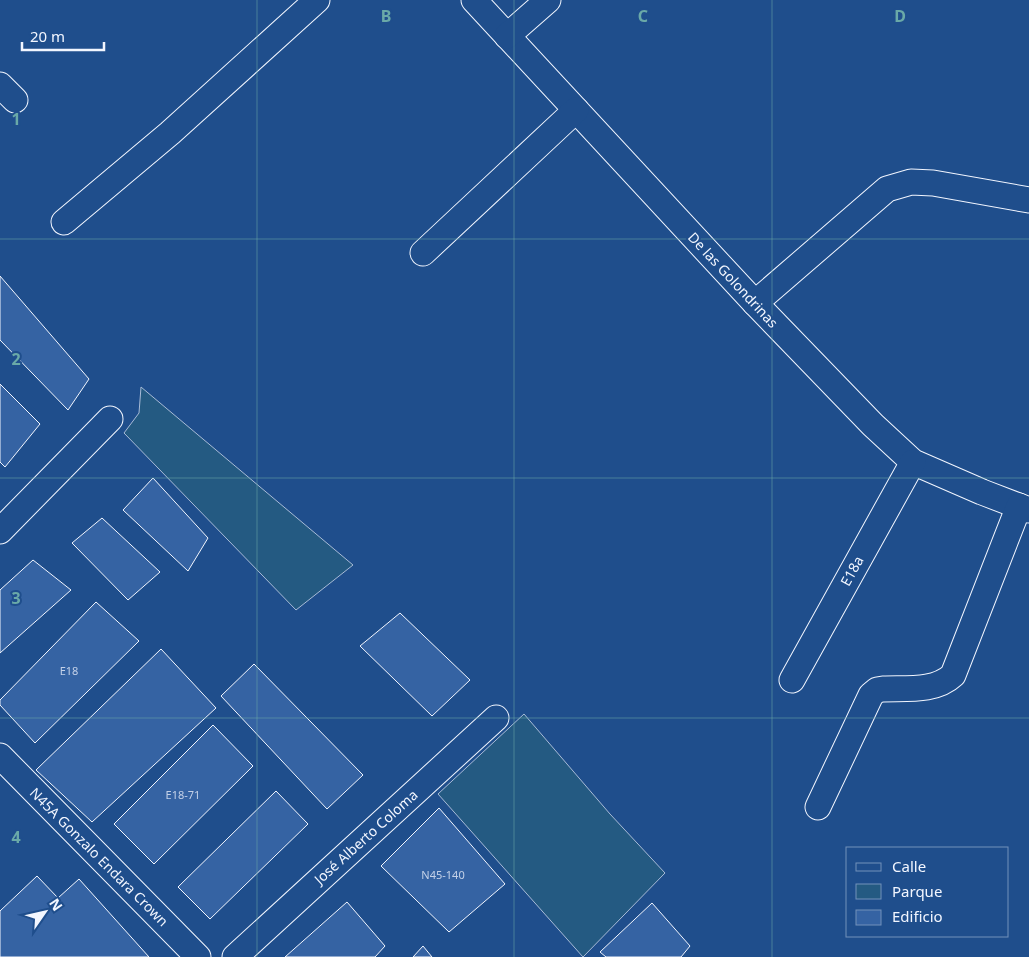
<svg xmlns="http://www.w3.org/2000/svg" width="1029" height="957" font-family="'Noto Sans',sans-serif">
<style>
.green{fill:#245a82;stroke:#a8bbd7}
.building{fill:#3563a3;stroke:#f2f6ff}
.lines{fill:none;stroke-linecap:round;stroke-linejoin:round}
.minor-casing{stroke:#f2f6ff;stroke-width:27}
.minor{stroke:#1f4e8c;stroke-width:25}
.grid{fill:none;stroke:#6aa9a8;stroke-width:1;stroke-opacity:0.55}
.labels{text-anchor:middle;stroke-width:4;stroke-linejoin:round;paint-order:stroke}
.number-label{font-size:11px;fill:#c3d1e8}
.street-label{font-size:14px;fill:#f2f6ff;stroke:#1f4e8c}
.grid-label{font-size:16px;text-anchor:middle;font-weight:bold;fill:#6aa9a8;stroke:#1f4e8c;stroke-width:4;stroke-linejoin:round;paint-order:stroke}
</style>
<rect width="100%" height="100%" fill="#1f4e8c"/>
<!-- green -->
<g class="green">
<path d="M 141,387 L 353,565 L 296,610 L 124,433 L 139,413 Z"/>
<path d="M 524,714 L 610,814 L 665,873 L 583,957 L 438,794 Z"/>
</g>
<!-- building -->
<g class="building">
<path d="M 0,276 L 89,379 L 68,410 L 0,340 Z"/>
<path d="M 0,384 L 40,424 L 5,467 L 0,462 Z"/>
<path d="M 153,478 L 208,538 L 188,571 L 123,510 Z"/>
<path d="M 102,518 L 160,572 L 128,600 L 72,543 Z"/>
<path d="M 33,560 L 71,590 L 0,653 L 0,590 Z"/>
<path d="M 96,602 L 139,641 L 35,743 L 0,705 L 0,700 Z"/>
<path d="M 400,613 L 470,680 L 432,716 L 360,646 Z"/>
<path d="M 161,649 L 216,708 L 92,822 L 36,770 Z"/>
<path d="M 254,664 L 363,775 L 327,809 L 221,696 Z"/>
<path d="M 213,725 L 253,766 L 154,864 L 114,824 Z"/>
<path d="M 276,791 L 308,824 L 210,919 L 178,887 Z"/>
<path d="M 439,808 L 505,884 L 449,932 L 381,866 Z"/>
<path d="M 37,876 L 58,898 L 79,879 L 149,957 L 0,957 L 0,911 Z"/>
<path d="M 347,902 L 385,946 L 375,957 L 285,957 Z"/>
<path d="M 652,903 L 690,946 L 681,957 L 606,957 L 600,952 Z"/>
<path d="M 423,946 L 432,957 L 413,957 Z"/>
</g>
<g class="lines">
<defs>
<g id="minor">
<path d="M 474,0 L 755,303 L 873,425 L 913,462 L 982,492 L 1029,510"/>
<path d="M 507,36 L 548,0"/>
<path d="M 0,85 L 15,100"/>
<path d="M 64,222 L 170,133 L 317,0"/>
<path d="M 423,253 L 576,110"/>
<path d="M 755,303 L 887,189 L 911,182 L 933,183 L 1029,200"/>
<path d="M 0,531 L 110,419"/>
<path d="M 792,680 L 913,462"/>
<path d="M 0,756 L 198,957"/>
<path d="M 818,807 L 871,695 L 877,690 L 883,689 C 906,688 935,692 953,675 L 1019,506"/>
<path d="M 235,957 L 496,718"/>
</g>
</defs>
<!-- minor casing -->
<use href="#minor" class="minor-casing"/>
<!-- minor -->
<use href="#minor" class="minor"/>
</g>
<!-- grid -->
<path class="grid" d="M 257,0 L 257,957M 514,0 L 514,957M 772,0 L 772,957M 0,239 L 1029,239M 0,478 L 1029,478M 0,718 L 1029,718"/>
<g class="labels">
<!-- number labels -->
<g class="number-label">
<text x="69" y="675">E18</text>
<text x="183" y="799">E18-71</text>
<text x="443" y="879">N45-140</text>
</g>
<!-- street labels -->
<g class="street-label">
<text transform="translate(733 280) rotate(47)" y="5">De las Golondrinas</text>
<text transform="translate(852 571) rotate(-61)" y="5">E18a</text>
<text transform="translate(366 837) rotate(-42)" y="5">José Alberto Coloma</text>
<text transform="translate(99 857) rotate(45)" y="5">N45A Gonzalo Endara Crown</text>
</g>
</g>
<g class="grid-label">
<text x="386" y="22">B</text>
<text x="643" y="22">C</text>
<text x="900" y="22">D</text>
<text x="16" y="125">1</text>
<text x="16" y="365">2</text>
<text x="16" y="604">3</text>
<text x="16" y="843">4</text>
</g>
<!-- legend -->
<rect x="846" y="847" width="162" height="90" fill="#1f4e8c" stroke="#7391ba"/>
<rect x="856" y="863" width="25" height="8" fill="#1f4e8c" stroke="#7391ba"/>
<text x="892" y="872" font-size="15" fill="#f2f6ff">Calle</text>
<rect x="856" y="884" width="25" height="15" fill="#245a82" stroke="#7391ba"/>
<text x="892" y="897" font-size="15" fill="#f2f6ff">Parque</text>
<rect x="856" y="910" width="25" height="15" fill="#3563a3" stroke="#7391ba"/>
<text x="892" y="922" font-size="15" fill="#f2f6ff">Edificio</text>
<!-- north arrow -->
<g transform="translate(45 912) rotate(56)" stroke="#1f4e8c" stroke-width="4" paint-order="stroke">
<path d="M0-4L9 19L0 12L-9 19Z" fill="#f2f6ff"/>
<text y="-8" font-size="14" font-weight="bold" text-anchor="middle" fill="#f2f6ff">N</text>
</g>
<!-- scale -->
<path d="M22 42v8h82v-8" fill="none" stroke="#f2f6ff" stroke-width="2.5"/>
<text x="30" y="42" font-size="15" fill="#f2f6ff" stroke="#1f4e8c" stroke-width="4" paint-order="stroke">20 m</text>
</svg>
